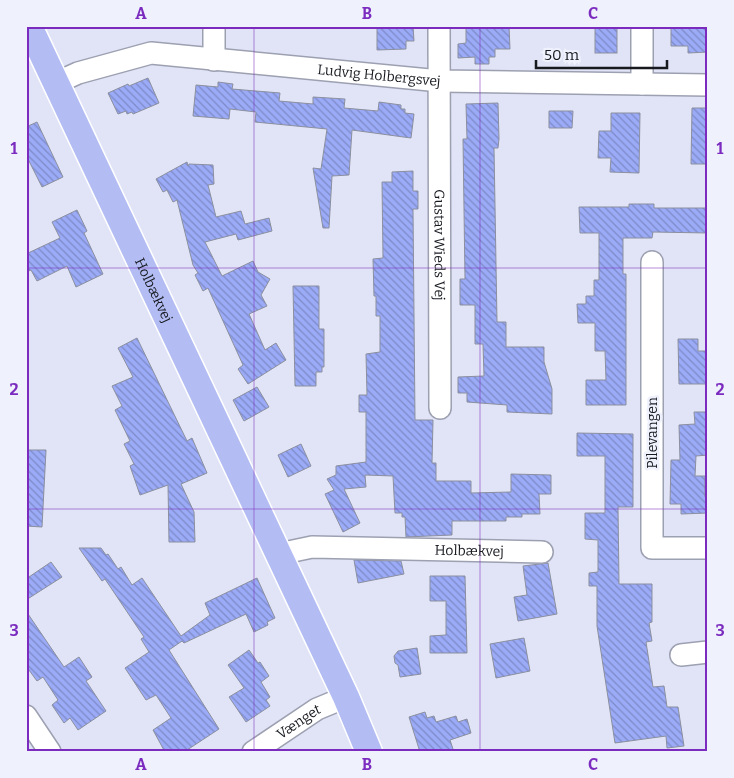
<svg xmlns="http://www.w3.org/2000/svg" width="734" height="778" font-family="Bitter,serif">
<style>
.building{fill:url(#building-back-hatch);stroke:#8b8f9f}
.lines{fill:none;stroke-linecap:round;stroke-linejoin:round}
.minor-casing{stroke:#9ca0b1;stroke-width:24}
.major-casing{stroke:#fff;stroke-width:29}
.minor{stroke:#fff;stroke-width:21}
.major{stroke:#b3bdf4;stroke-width:26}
.grid{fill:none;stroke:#7b2cbf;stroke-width:1;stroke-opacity:0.55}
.labels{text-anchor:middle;stroke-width:5;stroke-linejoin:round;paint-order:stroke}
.street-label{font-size:14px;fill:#17191f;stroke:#eff2fd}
.neatline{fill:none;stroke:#7b2cbf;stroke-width:2}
.grid-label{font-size:16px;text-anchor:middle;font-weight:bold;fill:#7b2cbf}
</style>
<defs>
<pattern id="building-back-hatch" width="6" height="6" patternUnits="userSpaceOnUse" patternTransform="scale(1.25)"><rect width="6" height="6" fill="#9babf7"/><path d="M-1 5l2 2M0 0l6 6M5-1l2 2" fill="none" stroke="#7d8ac7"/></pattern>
</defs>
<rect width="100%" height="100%" fill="#e0e4f6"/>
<!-- building -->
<g class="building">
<path d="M 377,26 L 413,26 L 414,41 L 406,41 L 406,49 L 377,50 Z"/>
<path d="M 466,26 L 509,26 L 510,49 L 495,49 L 495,57 L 489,57 L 489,64 L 475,64 L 475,57 L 458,58 L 458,44 L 466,43 Z"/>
<rect x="595" y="26" width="22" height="27"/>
<path d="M 671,26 L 708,26 L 708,52 L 688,53 L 688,46 L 671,46 Z"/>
<path d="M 148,78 L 159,103 L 133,114 L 132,112 L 127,114 L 126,111 L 118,114 L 108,93 L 128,84 L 129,86 Z"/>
<path d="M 218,82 L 233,84 L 232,89 L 280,93 L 279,101 L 313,104 L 313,97 L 345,99 L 344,108 L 378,111 L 379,102 L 401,105 L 401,109 L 405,109 L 405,113 L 414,114 L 411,138 L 352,130 L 349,175 L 332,176 L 329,228 L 323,228 L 313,168 L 321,169 L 327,129 L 255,122 L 256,112 L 230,109 L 229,119 L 193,116 L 196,85 L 218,87 Z"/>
<path d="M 498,103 L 499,139 L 498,148 L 494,148 L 497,322 L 506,322 L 506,347 L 544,347 L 544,362 L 552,389 L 552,414 L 507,412 L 507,405 L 467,402 L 467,393 L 458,393 L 458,377 L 484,376 L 483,344 L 475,344 L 475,305 L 460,305 L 460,279 L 465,279 L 463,139 L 467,139 L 466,104 Z"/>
<path d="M 692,108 L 708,108 L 708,164 L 691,164 Z"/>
<path d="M 549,111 L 573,111 L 572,128 L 549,128 Z"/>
<path d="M 611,113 L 640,113 L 639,173 L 610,172 L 611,158 L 598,158 L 599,131 L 611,131 Z"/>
<path d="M 37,122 L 63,177 L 42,187 L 26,155 L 26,127 Z"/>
<path d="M 187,162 L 188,166 L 189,164 L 213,165 L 214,184 L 208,185 L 216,217 L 241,211 L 245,224 L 269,218 L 272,231 L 238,240 L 236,234 L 205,242 L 222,276 L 253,261 L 258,272 L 270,279 L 261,295 L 267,306 L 249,314 L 265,350 L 276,343 L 286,360 L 248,384 L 238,369 L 243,365 L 208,288 L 203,291 L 195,275 L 198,273 L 193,265 L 177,200 L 173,202 L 167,190 L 163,192 L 156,179 Z"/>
<path d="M 413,171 L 413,191 L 418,191 L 418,209 L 413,209 L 415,420 L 433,420 L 432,463 L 436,463 L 436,481 L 471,481 L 471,493 L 511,492 L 511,474 L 551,475 L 551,494 L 539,494 L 540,514 L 522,514 L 522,517 L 506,517 L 506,521 L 452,521 L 452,535 L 406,537 L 405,517 L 402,517 L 402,513 L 395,513 L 393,476 L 365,475 L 366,487 L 344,489 L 360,523 L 343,532 L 325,494 L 334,490 L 327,479 L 336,475 L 336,466 L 366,462 L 366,412 L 359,412 L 359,395 L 367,395 L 366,354 L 380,352 L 380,316 L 376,316 L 376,296 L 374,296 L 373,259 L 383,258 L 382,182 L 392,182 L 392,172 Z"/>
<path d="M 629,204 L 654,204 L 654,208 L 708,208 L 708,233 L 653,232 L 652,238 L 623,238 L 623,274 L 626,274 L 626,405 L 586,405 L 586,380 L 606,380 L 605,351 L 595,351 L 595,323 L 578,323 L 577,304 L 586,304 L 586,296 L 594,296 L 594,280 L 599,280 L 599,233 L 580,233 L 579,207 L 629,207 Z"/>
<path d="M 77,210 L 87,231 L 84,233 L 103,274 L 76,287 L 67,266 L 37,281 L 31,270 L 26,272 L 26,254 L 60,238 L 52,222 Z"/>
<path d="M 293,286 L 319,286 L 319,329 L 324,329 L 324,367 L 322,367 L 322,372 L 316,372 L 316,386 L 295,386 Z"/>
<path d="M 137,338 L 187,441 L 192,438 L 207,473 L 181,484 L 194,512 L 195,542 L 169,542 L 168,485 L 140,495 L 130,466 L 134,464 L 124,444 L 130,441 L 115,410 L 122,406 L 112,386 L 133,377 L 118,348 Z"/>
<path d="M 678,339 L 698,339 L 698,351 L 708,351 L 708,383 L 706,384 L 679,384 Z"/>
<path d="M 257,387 L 269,407 L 244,421 L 233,400 Z"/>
<path d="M 694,412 L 708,412 L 708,455 L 696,456 L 695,476 L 705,476 L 705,497 L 708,497 L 708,513 L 681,514 L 681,504 L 670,504 L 671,460 L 680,460 L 679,425 L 695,424 Z"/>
<path d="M 577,433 L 633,434 L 633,507 L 618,507 L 619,584 L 652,584 L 652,622 L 649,623 L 652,641 L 646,642 L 653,687 L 664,686 L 667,707 L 678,707 L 684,746 L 667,748 L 666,736 L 615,743 L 597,626 L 597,586 L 589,586 L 589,573 L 598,572 L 598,540 L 585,539 L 585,513 L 605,513 L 605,456 L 577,456 Z"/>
<path d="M 301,444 L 311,466 L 288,477 L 278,455 Z"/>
<path d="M 26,450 L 46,450 L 42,527 L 26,526 Z"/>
<path d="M 79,548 L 101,548 L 106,555 L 108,554 L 118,569 L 121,567 L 132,585 L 142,578 L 181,636 L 210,615 L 205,603 L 257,578 L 275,618 L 267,622 L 268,625 L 254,632 L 246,614 L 184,643 L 182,641 L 169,650 L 219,729 L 184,752 L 165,752 L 153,730 L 171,718 L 156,695 L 146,700 L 125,668 L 149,652 L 141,639 L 144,637 L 105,579 L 102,581 Z"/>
<path d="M 354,560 L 401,561 L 404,574 L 358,583 Z"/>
<path d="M 51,562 L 62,577 L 26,600 L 26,579 Z"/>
<path d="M 548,563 L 557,614 L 518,621 L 514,597 L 527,595 L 523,566 Z"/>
<path d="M 430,576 L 465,576 L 467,653 L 430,653 L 430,636 L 446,635 L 446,601 L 430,601 Z"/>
<path d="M 26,611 L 64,667 L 79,657 L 92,677 L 86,681 L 106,711 L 78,730 L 70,718 L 64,723 L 52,705 L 58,700 L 43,677 L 37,681 L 26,666 Z"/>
<path d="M 524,638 L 530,671 L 496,678 L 490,644 Z"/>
<path d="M 417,648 L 421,674 L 400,677 L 398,665 L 395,663 L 394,656 L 398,651 Z"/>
<path d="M 249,650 L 258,663 L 260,662 L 269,676 L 261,682 L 270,697 L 266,700 L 270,706 L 246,722 L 229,697 L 244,688 L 228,665 Z"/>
<path d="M 425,712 L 427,718 L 434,716 L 436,722 L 456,716 L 458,722 L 467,719 L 471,733 L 450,740 L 454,752 L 420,752 L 409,717 Z"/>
</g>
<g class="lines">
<defs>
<g id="minor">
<path d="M 214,26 L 214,60"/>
<path id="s1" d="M 439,26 L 440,408"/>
<path d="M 642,26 L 642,84"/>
<path id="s2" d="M 56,83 L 78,73 L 151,53 L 440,81 L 708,85"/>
<path d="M 652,262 L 652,548 L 708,548"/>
<path id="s3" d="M 279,554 L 312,547 L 542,552"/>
<path d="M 681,655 L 708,652"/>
<path d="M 26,716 L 50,752"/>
<path id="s4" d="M 253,752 L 317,709 L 346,697"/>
</g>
<g id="major">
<path id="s5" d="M 29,26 L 346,697 L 369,752"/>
</g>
</defs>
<!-- minor casing -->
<use href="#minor" class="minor-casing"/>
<!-- major casing -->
<use href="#major" class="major-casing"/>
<!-- minor -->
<use href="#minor" class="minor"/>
<!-- major -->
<use href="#major" class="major"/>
</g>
<!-- grid -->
<path class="grid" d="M 254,26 L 254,752M 480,26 L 480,752M 26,268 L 708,268M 26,509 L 708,509"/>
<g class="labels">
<!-- street labels -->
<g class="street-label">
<text dy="5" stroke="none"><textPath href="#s2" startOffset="329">Ludvig Holbergsvej</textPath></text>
<text dy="5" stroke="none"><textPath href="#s1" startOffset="219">Gustav Wieds Vej</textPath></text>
<text dy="5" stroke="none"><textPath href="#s5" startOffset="292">Holbækvej</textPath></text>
<text transform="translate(652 433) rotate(-90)" y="5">Pilevangen</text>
<text dy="5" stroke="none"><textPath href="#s3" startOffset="191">Holbækvej</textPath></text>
<text dy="5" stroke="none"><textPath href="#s4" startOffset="55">Vænget</textPath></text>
</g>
</g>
<!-- border -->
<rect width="734" height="778" fill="none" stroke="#eff2fd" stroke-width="55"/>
<!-- scale -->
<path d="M536 60v8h131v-8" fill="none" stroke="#17191f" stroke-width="2.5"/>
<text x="544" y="60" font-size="15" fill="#17191f" stroke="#eff2fd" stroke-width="4" paint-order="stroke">50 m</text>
<rect x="28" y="28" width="678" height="722" class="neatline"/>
<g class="grid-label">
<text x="141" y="19">A</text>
<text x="367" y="19">B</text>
<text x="593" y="19">C</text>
<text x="14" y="154">1</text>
<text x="720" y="154">1</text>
<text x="14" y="395">2</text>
<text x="720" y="395">2</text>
<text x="14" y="636">3</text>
<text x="720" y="636">3</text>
<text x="141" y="770">A</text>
<text x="367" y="770">B</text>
<text x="593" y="770">C</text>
</g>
</svg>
